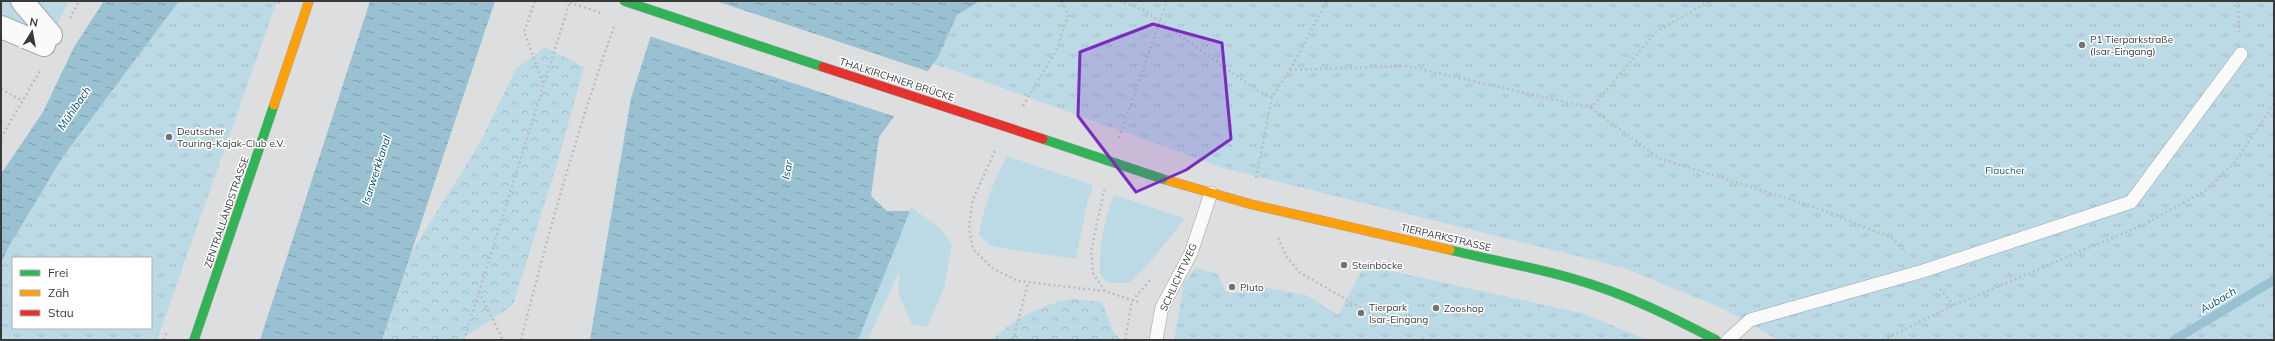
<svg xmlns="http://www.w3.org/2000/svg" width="2275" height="341" font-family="Mulish,sans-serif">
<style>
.green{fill:#bcdae6}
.forest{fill:url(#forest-crowns)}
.park{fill:url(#park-tufts);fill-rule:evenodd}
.water{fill:url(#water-ripples)}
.pier{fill:#dcdedf}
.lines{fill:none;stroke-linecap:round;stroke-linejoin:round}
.stream{stroke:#99c1d1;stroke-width:9}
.lane-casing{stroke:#9fa0a1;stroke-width:14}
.street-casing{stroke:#9fa0a1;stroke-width:24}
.fast-casing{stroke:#9fa0a1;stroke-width:10}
.slow-casing{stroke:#9fa0a1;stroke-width:10}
.path{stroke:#bdbdbe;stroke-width:2.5;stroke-dasharray:2 3;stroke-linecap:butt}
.lane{stroke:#fafafa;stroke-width:13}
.street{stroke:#fafafa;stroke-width:22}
.fast{stroke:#30b455;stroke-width:9}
.slow{stroke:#ff9f0a;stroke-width:9}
.fast-bridge-casing{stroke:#9fa0a1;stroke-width:10;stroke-linecap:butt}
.jam-bridge-casing{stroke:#9fa0a1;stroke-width:10;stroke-linecap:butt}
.path-bridge{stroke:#bdbdbe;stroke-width:2.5;stroke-dasharray:2 3;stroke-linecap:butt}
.fast-bridge{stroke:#30b455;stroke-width:9}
.jam-bridge{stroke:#e5322d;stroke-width:9}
.marked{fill:#7b2cbf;fill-opacity:0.2;stroke:#7b2cbf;stroke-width:3;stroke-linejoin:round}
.poi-dot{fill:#717374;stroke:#fff;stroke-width:1.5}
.labels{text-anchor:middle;stroke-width:3;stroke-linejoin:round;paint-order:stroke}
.poi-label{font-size:10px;fill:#38393a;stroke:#fff;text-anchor:start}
.street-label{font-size:10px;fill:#38393a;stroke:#fff}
.park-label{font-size:10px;fill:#0f5a72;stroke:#fff}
.water-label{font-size:11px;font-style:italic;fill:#005169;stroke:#fff}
</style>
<defs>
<pattern id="forest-crowns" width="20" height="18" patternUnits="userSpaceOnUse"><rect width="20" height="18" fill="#bcdae6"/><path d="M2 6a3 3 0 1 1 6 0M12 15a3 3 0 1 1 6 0" fill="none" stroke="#a2bcc6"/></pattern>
<pattern id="park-tufts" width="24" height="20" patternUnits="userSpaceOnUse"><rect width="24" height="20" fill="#bcdae6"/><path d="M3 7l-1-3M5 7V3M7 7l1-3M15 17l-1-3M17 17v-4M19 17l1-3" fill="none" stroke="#a2bcc6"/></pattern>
<pattern id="water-ripples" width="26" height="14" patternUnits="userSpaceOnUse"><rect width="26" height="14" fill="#99c1d1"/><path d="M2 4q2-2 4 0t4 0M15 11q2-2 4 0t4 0" fill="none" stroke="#7e9eab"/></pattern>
</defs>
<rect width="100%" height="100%" fill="#dcdedf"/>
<!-- green -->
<g class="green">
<path d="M 1,1 L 17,1 L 35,32 L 1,19 Z"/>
<path d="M 28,1 L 69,1 L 55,28 Z"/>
<path d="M 1007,156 L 1093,185 L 1087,203 L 1076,259 L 997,247 L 989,245 L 979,234 C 984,206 993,182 1007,156 Z"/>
<path d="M 1114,195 L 1184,218 C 1168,242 1150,263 1129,283 L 1109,283 L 1100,274 C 1099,245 1104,222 1114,195 Z"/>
<path d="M 911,207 L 942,230 L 952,245 L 944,288 L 927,327 L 912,324 L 899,295 L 899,271 L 868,340 L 858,340 Z"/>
</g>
<!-- forest -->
<g class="forest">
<path d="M 545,47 L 584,67 L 559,157 L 513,305 L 460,340 L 382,340 L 410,255 L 479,144 L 516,69 Z"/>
<path d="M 1072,299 L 1102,302 L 1114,333 L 1120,340 L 992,340 C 1017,316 1038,306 1072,299 Z"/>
</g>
<!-- park -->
<g class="park">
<path d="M 179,1 L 277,1 L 157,340 L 1,340 L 1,264 L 8,248 L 62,158 ZM 13,258 L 151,258 L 151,328 L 13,328 Z"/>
<path d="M 744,1 L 2274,1 L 2274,340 L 1778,340 L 1726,310 L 1622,267 L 1223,168 L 964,74 Z"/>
<path d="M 1373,267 L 1585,314 L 1647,340 L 1174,340 L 1184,283 L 1196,268 L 1218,274 L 1226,292 L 1238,293 L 1248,284 L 1306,295 L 1338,315 L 1361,272 Z"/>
</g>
<!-- water -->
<g class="water">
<path d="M 104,1 L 179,1 L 62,158 L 8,248 L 1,264 L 1,174 L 43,112 L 74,47 Z"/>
<path d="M 370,1 L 495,1 L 382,340 L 260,340 Z"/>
<path d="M 662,1 L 980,1 L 957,15 L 938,57 L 879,137 L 871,196 L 887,211 L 910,211 L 858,340 L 590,340 L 631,98 Z"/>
</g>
<!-- pier -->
<path class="pier" d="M 660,1 L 716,1 L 930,72 L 896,117 L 649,36 Z"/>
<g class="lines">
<!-- stream -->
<path class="stream" d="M 2174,340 L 2274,280"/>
<defs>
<g id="lane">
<path d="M 1156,340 L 1162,307 L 1191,253 L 1211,193"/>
<path d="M 1728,340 L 1750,320 L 1923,271 L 2131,202 L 2241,54"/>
</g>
<g id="street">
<path d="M 22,1 L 51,35"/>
<path d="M 1,27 L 44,45"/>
</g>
<g id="fast">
<path d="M 1450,250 C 1491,260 1533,267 1574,279 C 1624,293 1670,316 1716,340"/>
<path d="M 194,340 L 274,105"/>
</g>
<g id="slow">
<path d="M 274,105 L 309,1"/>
<path d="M 1163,179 L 1250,204 L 1450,250"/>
</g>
</defs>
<!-- lane casing -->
<use href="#lane" class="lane-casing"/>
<!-- street casing -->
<use href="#street" class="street-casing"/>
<!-- fast casing -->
<use href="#fast" class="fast-casing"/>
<!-- slow casing -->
<use href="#slow" class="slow-casing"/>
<!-- path -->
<g class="path">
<path d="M 273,1 L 281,3"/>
<path d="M 535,1 L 524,32 L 543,83"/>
<path d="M 1119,1 L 1142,9 L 1258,91 L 1272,97"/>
<path d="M 2238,1 L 2239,32"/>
<path d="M 70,18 L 79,1"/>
<path d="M 1290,70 L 1407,66 L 1591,108 L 1657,31 L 1710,1"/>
<path d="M 1,89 L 23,101"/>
<path d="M 1023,106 L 1056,51 L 1068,16 L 1062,1"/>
<path d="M 1591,108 L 1659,158 L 1817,208 L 1892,238 L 1906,253"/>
<path d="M 1,138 L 40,71"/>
<path d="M 1119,138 L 1167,1"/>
<path d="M 995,151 L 973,199 L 969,227 L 973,249 L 992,268 L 1018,281 L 1105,291 L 1141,303"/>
<path d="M 1256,178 L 1272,97 L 1290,70 L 1327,1"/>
<path d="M 1278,238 L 1287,257 L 1299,272 L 1392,326"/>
<path d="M 1940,289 L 1954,305"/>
<path d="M 1105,291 L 1093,273 L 1091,251 L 1105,187"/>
<path d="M 479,292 L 503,340"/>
<path d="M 1422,338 L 1425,340"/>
<path d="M 164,340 L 167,331"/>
<path d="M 464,340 L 570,1"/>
<path d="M 521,340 C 548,234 578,127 615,24"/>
<path d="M 1013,340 L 1028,283"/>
<path d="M 1125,340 L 1132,301 L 1150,280"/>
<path d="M 1883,340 L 1954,305 L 2145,224 L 2205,191 L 2236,161 L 2274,103"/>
</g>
<!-- lane -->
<use href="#lane" class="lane"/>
<!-- street -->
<use href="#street" class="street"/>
<!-- fast -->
<use href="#fast" class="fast"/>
<!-- slow -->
<use href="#slow" class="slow"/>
<defs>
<g id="fast-bridge">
<path d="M 624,1 L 823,67"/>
<path d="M 1043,139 L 1163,179"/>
</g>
<path id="jam-bridge" d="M 823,67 L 1043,139"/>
</defs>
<!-- fast-bridge casing -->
<use href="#fast-bridge" class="fast-bridge-casing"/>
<!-- jam-bridge casing -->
<use href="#jam-bridge" class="jam-bridge-casing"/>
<!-- path-bridge -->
<path class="path-bridge" d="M 565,1 L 601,13"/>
<!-- fast-bridge -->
<use href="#fast-bridge" class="fast-bridge"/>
<!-- jam-bridge -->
<use href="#jam-bridge" class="jam-bridge"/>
</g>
<!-- marked area -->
<path class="marked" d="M 1153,24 L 1222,43 L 1231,139 L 1186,170 L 1136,192 L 1078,116 L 1080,52 Z"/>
<!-- markers -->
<g class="poi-dot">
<circle cx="2082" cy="45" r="4"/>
<circle cx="169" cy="137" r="4"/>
<circle cx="1344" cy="265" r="4"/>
<circle cx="1232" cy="287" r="4"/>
<circle cx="1436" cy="308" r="4"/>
<circle cx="1361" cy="313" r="4"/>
</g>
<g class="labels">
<!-- poi labels -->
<g class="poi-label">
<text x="2090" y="43">P1 Tierparkstraße<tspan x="2090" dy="12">(Isar-Eingang)</tspan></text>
<text x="177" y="135">Deutscher<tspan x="177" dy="12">Touring-Kajak-Club e.V.</tspan></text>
<text x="1352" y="269">Steinböcke</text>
<text x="1240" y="291">Pluto</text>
<text x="1369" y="311">Tierpark<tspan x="1369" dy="12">Isar-Eingang</tspan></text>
<text x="1444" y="312">Zooshop</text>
</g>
<!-- street labels -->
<g class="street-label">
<text transform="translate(897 79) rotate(18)" y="4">THALKIRCHNER BRÜCKE</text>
<text transform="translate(226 212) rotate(-71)" y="4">ZENTRALLÄNDSTRASSE</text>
<text transform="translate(1446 237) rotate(13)" y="4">TIERPARKSTRASSE</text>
<text transform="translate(1178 277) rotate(-65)" y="4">SCHLICHTWEG</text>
</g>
<!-- park labels -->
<g class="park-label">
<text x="2005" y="174">Flaucher</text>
</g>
<!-- water labels -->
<g class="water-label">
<text transform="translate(74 108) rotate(-56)" y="4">Mühlbach</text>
<text transform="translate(376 170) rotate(-72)" y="4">Isarwerkkanal</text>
<text transform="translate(787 170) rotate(-80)" y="4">Isar</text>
<text transform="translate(2218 300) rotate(-31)" y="4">Aubach</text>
</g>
</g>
<!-- border -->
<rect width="2275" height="341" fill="none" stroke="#38393a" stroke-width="4"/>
<!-- legend -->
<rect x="12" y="257" width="140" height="72" fill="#ffffff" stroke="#afb0b0"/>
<rect x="20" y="270" width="20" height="6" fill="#30b455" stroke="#afb0b0"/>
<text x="48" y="277" font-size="12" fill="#38393a">Frei</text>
<rect x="20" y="290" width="20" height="6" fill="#ff9f0a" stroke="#afb0b0"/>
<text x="48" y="297" font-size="12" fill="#38393a">Zäh</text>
<rect x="20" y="310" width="20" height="6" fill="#e5322d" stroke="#afb0b0"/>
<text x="48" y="317" font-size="12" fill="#38393a">Stau</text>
<!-- north arrow -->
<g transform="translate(32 32) rotate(11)" stroke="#ffffff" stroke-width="3" paint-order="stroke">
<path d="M0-3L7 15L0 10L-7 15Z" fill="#38393a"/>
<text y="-6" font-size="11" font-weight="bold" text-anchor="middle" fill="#38393a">N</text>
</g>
</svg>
